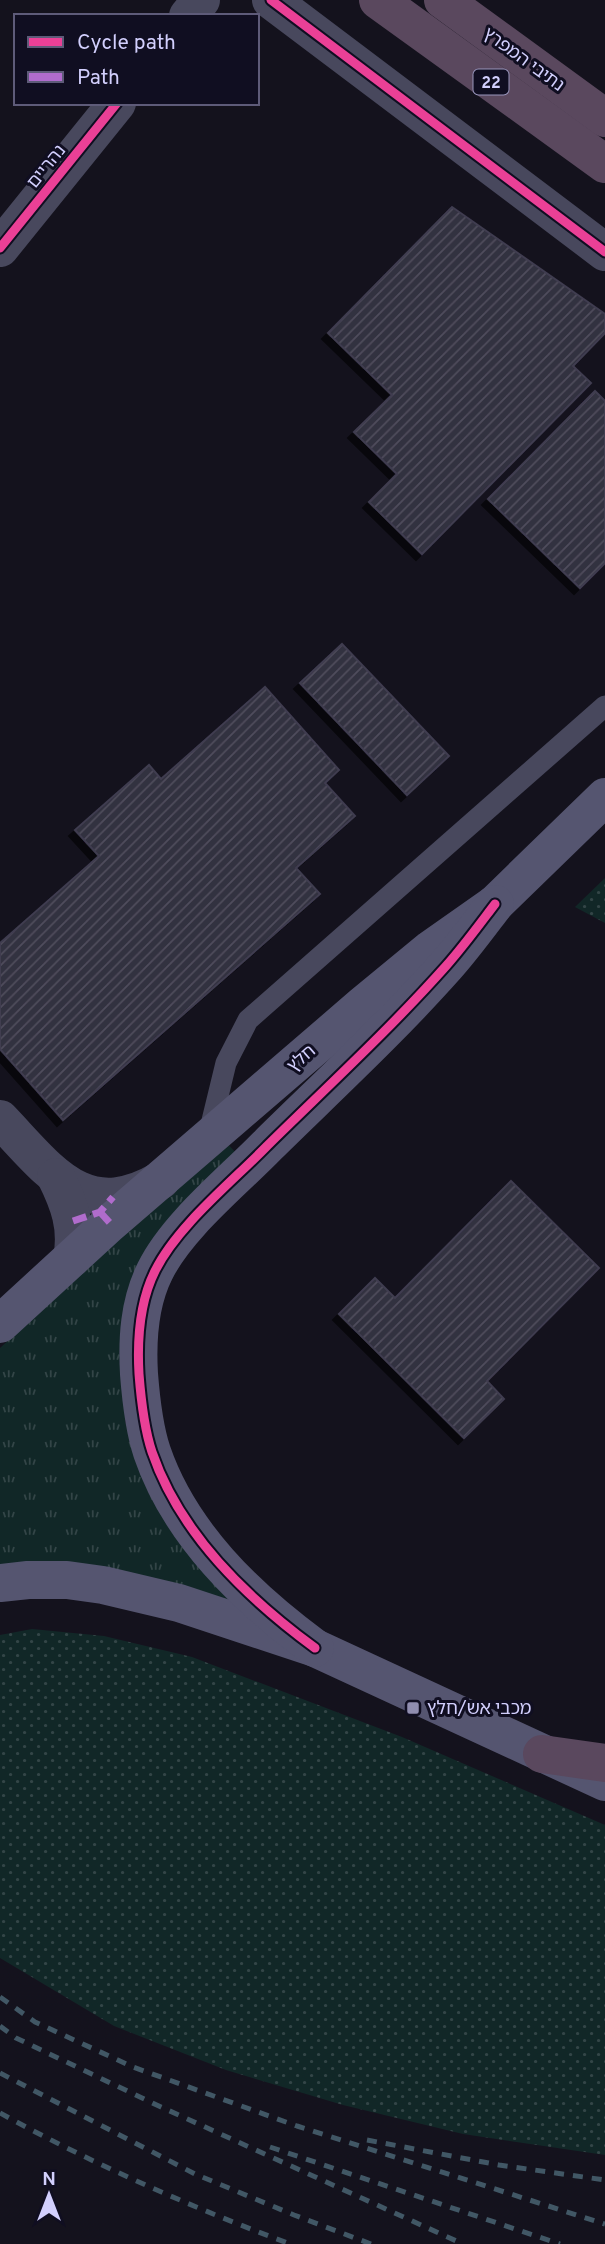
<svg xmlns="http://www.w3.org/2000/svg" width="605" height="2244" font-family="Overpass,'Noto Sans Hebrew',sans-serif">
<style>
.grass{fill:url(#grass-dots)}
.park{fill:url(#park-tufts)}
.building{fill:url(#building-hatch);stroke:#3f3c50;stroke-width:2;filter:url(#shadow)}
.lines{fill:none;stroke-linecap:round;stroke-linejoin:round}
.lane{stroke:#48485d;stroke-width:21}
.street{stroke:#48485d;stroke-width:38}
.secondary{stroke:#555570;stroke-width:38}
.highway{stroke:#5a485e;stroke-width:38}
.rail{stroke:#415765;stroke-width:5;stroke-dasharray:10 9;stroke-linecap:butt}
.quiet{stroke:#b06ccc;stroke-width:7;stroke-dasharray:14 7;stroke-linecap:butt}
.cycleway-casing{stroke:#100e21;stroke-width:13}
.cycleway{stroke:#ea4096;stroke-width:9}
.poi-dot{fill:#908daf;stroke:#100e21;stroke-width:2.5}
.labels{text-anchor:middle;stroke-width:6;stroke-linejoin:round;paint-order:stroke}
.shield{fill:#100e21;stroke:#9895bb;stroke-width:2}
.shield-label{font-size:16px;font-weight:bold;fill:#d2cffd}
.street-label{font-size:18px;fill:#d2cffd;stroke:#100e21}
.poi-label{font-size:18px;fill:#d2cffd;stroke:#100e21;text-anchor:start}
</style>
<defs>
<pattern id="grass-dots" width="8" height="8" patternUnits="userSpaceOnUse" patternTransform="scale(1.75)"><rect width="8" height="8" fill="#112727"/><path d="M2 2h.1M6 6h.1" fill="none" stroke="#334547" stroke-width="1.8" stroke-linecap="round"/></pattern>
<pattern id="park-tufts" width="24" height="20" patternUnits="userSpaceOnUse" patternTransform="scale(1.75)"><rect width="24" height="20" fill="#112727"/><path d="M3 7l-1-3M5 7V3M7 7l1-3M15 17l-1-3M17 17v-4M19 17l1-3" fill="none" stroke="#334547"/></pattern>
<pattern id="building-hatch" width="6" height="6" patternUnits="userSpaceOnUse" patternTransform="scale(1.75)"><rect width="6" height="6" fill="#32303f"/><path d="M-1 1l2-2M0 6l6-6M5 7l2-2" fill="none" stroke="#4f4d5c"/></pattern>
<filter id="shadow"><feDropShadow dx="-6" dy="6" stdDeviation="0" flood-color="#0009"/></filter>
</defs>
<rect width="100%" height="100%" fill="#14121d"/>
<!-- grass -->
<g class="grass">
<path d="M 605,878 L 605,923 L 575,907 Z"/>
<path d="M 32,1629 L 104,1636 L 192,1657 L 402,1737 L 605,1825 L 605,2155 L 463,2134 L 343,2105 L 226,2070 L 114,2026 L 0,1958 L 0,1635 Z"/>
</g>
<!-- park -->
<path class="park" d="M 223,1139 L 238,1155 L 125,1368 L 125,1421 L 139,1463 L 234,1597 L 224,1604 L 0,1568 L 0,1348 Z"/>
<!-- building -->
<g class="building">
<path d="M 452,207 L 605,314 L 605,333 L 573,366 L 591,383 L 422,554 L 369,502 L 397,474 L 354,432 L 392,395 L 328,333 Z"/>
<path d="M 595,391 L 605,401 L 605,563 L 580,588 L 488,499 Z"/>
<path d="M 342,644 L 449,756 L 407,795 L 300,683 Z"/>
<path d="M 265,687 L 339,770 L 325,783 L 355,816 L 296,868 L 320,894 L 63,1120 L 0,1049 L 0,943 L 99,856 L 75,830 L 149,765 L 161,779 Z"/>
<path d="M 511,1181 L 599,1268 L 487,1381 L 504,1399 L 464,1438 L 339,1314 L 375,1278 L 395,1298 Z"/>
</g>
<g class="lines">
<!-- lane -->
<path class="lane" d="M 209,1133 L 226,1063 L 248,1020 L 605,706"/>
<!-- street -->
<g class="street">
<path d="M 271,0 L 605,252"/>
<path d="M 188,16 L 201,0"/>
<path d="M 0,248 L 117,103"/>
<path d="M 0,1119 C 49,1170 84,1225 161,1180"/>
<path d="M 56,1177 C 69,1203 78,1228 72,1258"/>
</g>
<!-- secondary -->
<g class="secondary">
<path d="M 0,1324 L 110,1223 L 363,1005 L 431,949 L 495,904 L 605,797"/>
<path d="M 0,1583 L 28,1580 L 67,1580 L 103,1585 L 179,1603 L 315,1648 L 605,1782"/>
<path d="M 315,1648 C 247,1598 180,1534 152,1452 C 144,1428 141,1400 139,1374 C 137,1339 139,1303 155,1271 C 177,1226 232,1182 267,1146 C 327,1087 390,1029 446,966 C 463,947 479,925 495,904"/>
</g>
<!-- highway -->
<g class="highway">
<path d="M 378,0 L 605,164"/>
<path d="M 443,0 L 605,118"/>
<path d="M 542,1754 L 605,1763"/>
</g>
<!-- rail -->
<g class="rail">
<path d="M 0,1997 L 35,2022 L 133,2067 L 297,2126 L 605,2224"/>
<path d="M 0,2026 L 16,2038 L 161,2107 L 463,2244"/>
<path d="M 0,2073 L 195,2174 L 294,2215 L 371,2244"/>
<path d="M 0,2113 C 93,2164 191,2207 290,2244"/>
<path d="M 367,2140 L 499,2165 L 605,2180"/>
<path d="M 270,2147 L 560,2244"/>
</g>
<!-- quiet -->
<g class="quiet">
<path d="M 100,1212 L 110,1223"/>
<path d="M 73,1221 L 100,1212 L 113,1197"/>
</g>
<defs>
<g id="cycleway">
<path d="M 271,0 L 605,252"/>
<path d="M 0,248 L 117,103"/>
<path d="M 315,1648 C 247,1598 180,1534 152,1452 C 144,1428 141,1400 139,1374 C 137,1339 139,1303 155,1271 C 177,1226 232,1182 267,1146 C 327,1087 390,1029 446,966 C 463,947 479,925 495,904"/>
</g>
</defs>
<!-- cycleway casing -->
<use href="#cycleway" class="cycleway-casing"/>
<!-- cycleway -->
<use href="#cycleway" class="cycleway"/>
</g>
<!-- markers -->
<rect class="poi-dot" x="406" y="1701" width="14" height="14" rx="3.5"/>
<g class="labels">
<!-- shield labels -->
<rect class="shield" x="473.5" y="69.5" width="35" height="25" rx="5"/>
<g class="shield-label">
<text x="491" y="88">22</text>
</g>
<!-- street labels -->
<g class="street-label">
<text transform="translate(524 59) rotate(36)" y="6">נתיבי המפרץ</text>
<text transform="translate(46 166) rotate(-51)" y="6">נהריים</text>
<text transform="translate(301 1058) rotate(-41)" y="6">חלץ</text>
</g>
<!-- poi labels -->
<g class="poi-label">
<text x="427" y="1714">מכבי אש/חלץ</text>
</g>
</g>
<!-- legend -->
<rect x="14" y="14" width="245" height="91" fill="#100e21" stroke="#5e5b79" stroke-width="2"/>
<rect x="28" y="37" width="35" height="10" fill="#ea4096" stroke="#5e5b79" stroke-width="2"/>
<text x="77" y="49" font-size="21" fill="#d2cffd">Cycle path</text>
<rect x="28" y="72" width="35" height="10" fill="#b06ccc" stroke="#5e5b79" stroke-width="2"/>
<text x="77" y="84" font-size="21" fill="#d2cffd">Path</text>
<!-- north arrow -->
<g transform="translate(49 2195)" stroke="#100e21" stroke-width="5" paint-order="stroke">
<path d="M0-5L12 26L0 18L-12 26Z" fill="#d2cffd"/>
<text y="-10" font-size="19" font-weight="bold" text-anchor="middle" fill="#d2cffd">N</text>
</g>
</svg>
